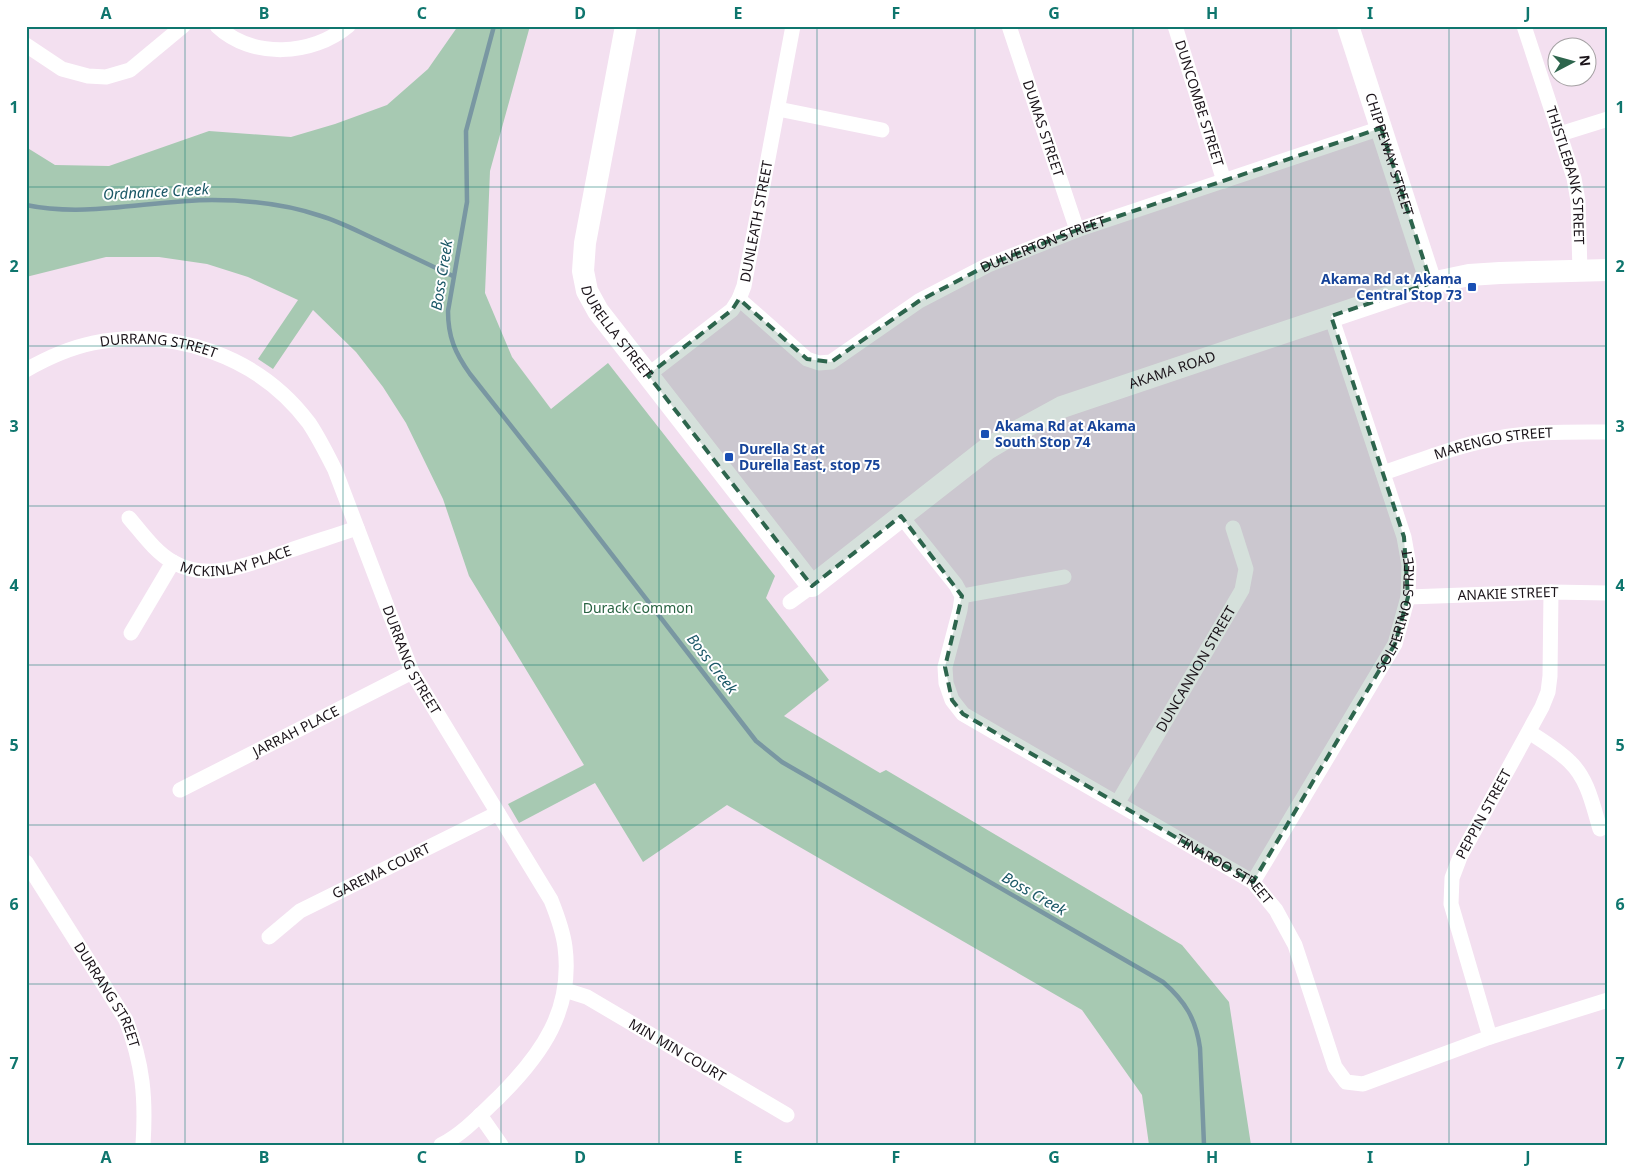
<svg xmlns="http://www.w3.org/2000/svg" width="1634" height="1171" font-family="'Noto Sans',sans-serif">
<style>
.green{fill:#a7c9b2}
.lines{fill:none;stroke-linecap:round;stroke-linejoin:round}
.stream{stroke:#7997a2;stroke-width:4.5}
.street{stroke:#fff;stroke-width:15}
.secondary{stroke:#fff;stroke-width:22}
.marked{fill:#2d654d;fill-opacity:0.2;stroke:#2d654d;stroke-width:4;stroke-dasharray:10 6;stroke-linejoin:round}
.grid{fill:none;stroke:#0f766e;stroke-width:1;stroke-opacity:0.55}
.transit-dot{fill:#1a4fb4;stroke:#fff;stroke-width:2}
.labels{text-anchor:middle;stroke-width:4;stroke-linejoin:round;paint-order:stroke}
.street-label{font-size:14px;fill:#1b141a;stroke:#fff}
.transit-label{font-size:14px;font-weight:bold;fill:#164399;stroke:#fff;text-anchor:start}
.park-label{font-size:14px;fill:#2a6443;stroke:#fff}
.water-label{font-size:15px;font-style:italic;fill:#1a5766;stroke:#fff}
.neatline{fill:none;stroke:#0f766e;stroke-width:2}
.grid-label{font-size:16px;text-anchor:middle;font-weight:bold;fill:#0f766e}
</style>
<rect width="100%" height="100%" fill="#f3e0f0"/>
<!-- green -->
<path class="green" d="M 458,26 L 530,26 L 490,171 L 485,293 L 512,357 L 551,409 L 608,363 L 775,576 L 766,598 L 829,680 L 784,716 L 880,773 L 886,770 L 1182,945 L 1229,1002 L 1251,1145 L 1149,1145 L 1142,1095 L 1082,1010 L 727,805 L 643,862 L 595,783 L 519,823 L 508,804 L 584,765 L 469,576 L 443,499 L 406,423 L 383,387 L 356,352 L 313,310 L 273,369 L 258,359 L 298,300 L 248,277 L 207,264 L 159,257 L 106,257 L 26,277 L 26,147 L 55,165 L 109,166 L 209,131 L 291,137 L 335,124 L 387,105 L 428,69 Z"/>
<g class="lines">
<!-- stream -->
<g class="stream">
<path d="M 494,26 L 466,131 L 467,202 L 448,311 C 448,337 455,353 470,374 L 572,503 L 756,741 L 782,762 L 1163,982 C 1185,1001 1196,1019 1200,1048 L 1204,1145"/>
<path d="M 26,205 C 88,218 150,200 212,200 C 249,200 286,204 321,216 C 341,222 359,232 377,240 C 402,252 428,264 453,276"/>
</g>
<!-- street -->
<g class="street">
<path d="M 217,26 C 252,59 312,56 348,26"/>
<path id="s1" d="M 1009,26 L 1077,230"/>
<path id="s2" d="M 1175,26 L 1224,181"/>
<path id="s3" d="M 1524,26 L 1574,178 L 1578,201 L 1580,271"/>
<path d="M 26,45 L 62,69 L 88,76 L 106,77 L 130,70 L 183,26"/>
<path d="M 778,109 L 882,130"/>
<path d="M 1560,134 L 1608,119"/>
<path id="s4" d="M 739,299 L 807,359 L 819,363 L 831,362 L 919,301 L 988,265 L 1077,230 L 1381,128"/>
<path id="s5" d="M 26,370 C 47,358 69,348 93,343 C 174,327 259,356 309,423 C 319,438 327,454 335,470 L 412,672 L 551,900 C 557,915 563,931 565,947 C 573,1010 542,1054 500,1096 C 481,1114 464,1133 441,1145"/>
<path id="s6" d="M 648,375 L 732,310 L 739,299 L 744,286 L 793,26"/>
<path id="s7" d="M 1383,473 C 1419,461 1455,446 1493,439 C 1531,431 1569,432 1608,432"/>
<path id="s8" d="M 901,516 L 956,585 L 962,596 L 960,610 L 945,667 L 946,683 L 952,700 L 963,714 L 1253,882 L 1276,910 L 1295,945 L 1335,1067 L 1346,1082 L 1363,1084 L 1490,1037 L 1608,1000"/>
<path id="s9" d="M 129,518 C 142,533 155,552 173,562 C 209,583 252,563 288,551 C 311,543 334,536 357,528"/>
<path d="M 962,596 L 1064,577"/>
<path id="s10" d="M 1408,597 L 1551,592 L 1608,593"/>
<path d="M 790,602 L 812,586"/>
<path d="M 131,633 L 173,562"/>
<path d="M 1529,732 C 1543,741 1558,750 1570,762 C 1588,779 1593,806 1600,829"/>
<path id="s11" d="M 180,790 L 412,672"/>
<path id="s12" d="M 1118,802 L 1242,590 L 1246,569 L 1233,528"/>
<path id="s13" d="M 26,862 L 126,1020 C 143,1064 146,1098 143,1145"/>
<path id="s14" d="M 1253,882 L 1395,644 L 1408,597 L 1409,565 L 1404,537 L 1331,316"/>
<path id="s15" d="M 269,937 L 300,911 L 498,813"/>
<path id="s16" d="M 565,990 L 587,997 L 787,1115"/>
<path id="s17" d="M 1490,1037 L 1451,904 L 1452,878 L 1460,857 L 1542,707 L 1548,692 L 1550,676 L 1551,592"/>
<path d="M 480,1115 L 501,1145"/>
</g>
<!-- secondary -->
<g class="secondary">
<path id="s18" d="M 626,26 L 585,243 L 583,271 L 587,291 L 598,311 L 812,586 L 987,449 L 1014,433 L 1062,407 L 1431,283 L 1469,275 L 1500,273 L 1608,270"/>
<path id="s19" d="M 1348,26 L 1431,283"/>
</g>
</g>
<!-- marked area -->
<path class="marked" d="M 1381,128 L 1431,283 L 1331,316 L 1404,537 L 1408,597 L 1395,644 L 1253,882 L 963,714 L 952,700 L 945,667 L 962,596 L 901,516 L 812,586 L 648,375 L 732,310 L 739,299 L 807,359 L 831,362 L 919,301 L 988,265 L 1077,230 Z"/>
<!-- grid -->
<path class="grid" d="M 185,26 L 185,1145M 343,26 L 343,1145M 501,26 L 501,1145M 659,26 L 659,1145M 817,26 L 817,1145M 975,26 L 975,1145M 1133,26 L 1133,1145M 1291,26 L 1291,1145M 1449,26 L 1449,1145M 26,187 L 1608,187M 26,346 L 1608,346M 26,506 L 1608,506M 26,665 L 1608,665M 26,825 L 1608,825M 26,984 L 1608,984"/>
<!-- markers -->
<g class="transit-dot">
<rect x="1467" y="282" width="10" height="10" rx="2.5"/>
<rect x="980" y="429" width="10" height="10" rx="2.5"/>
<rect x="724" y="452" width="10" height="10" rx="2.5"/>
</g>
<g class="labels">
<!-- street labels -->
<g class="street-label">
<text dy="5" stroke="none"><textPath href="#s2" startOffset="81">DUNCOMBE STREET</textPath></text>
<text dy="5" stroke="none"><textPath href="#s1" startOffset="108">DUMAS STREET</textPath></text>
<text dy="5" stroke="none"><textPath href="#s19" startOffset="135">CHIPPEWAY STREET</textPath></text>
<text dy="5" stroke="none"><textPath href="#s3" startOffset="156">THISTLEBANK STREET</textPath></text>
<text dy="5" stroke="none"><textPath href="#s6" startOffset="199">DUNLEATH STREET</textPath></text>
<text dy="5" stroke="none"><textPath href="#s4" startOffset="359">DULVERTON STREET</textPath></text>
<text dy="5" stroke="none"><textPath href="#s18" startOffset="320">DURELLA STREET</textPath></text>
<text dy="5" stroke="none"><textPath href="#s5" startOffset="139">DURRANG STREET</textPath></text>
<text dy="5" stroke="none"><textPath href="#s18" startOffset="1065">AKAMA ROAD</textPath></text>
<text dy="5" stroke="none"><textPath href="#s7" startOffset="115">MARENGO STREET</textPath></text>
<text dy="5" stroke="none"><textPath href="#s9" startOffset="128">MCKINLAY PLACE</textPath></text>
<text dy="5" stroke="none"><textPath href="#s10" startOffset="100">ANAKIE STREET</textPath></text>
<text dy="5" stroke="none"><textPath href="#s14" startOffset="310">SOLFERINO STREET</textPath></text>
<text dy="5" stroke="none"><textPath href="#s5" startOffset="574">DURRANG STREET</textPath></text>
<text dy="5" stroke="none"><textPath href="#s12" startOffset="154">DUNCANNON STREET</textPath></text>
<text dy="5" stroke="none"><textPath href="#s11" startOffset="130">JARRAH PLACE</textPath></text>
<text dy="5" stroke="none"><textPath href="#s17" startOffset="236">PEPPIN STREET</textPath></text>
<text dy="5" stroke="none"><textPath href="#s15" startOffset="131">GAREMA COURT</textPath></text>
<text dy="5" stroke="none"><textPath href="#s8" startOffset="530">TINAROO STREET</textPath></text>
<text dy="5" stroke="none"><textPath href="#s13" startOffset="156">DURRANG STREET</textPath></text>
<text dy="5" stroke="none"><textPath href="#s16" startOffset="128">MIN MIN COURT</textPath></text>
</g>
<!-- transit labels -->
<g class="transit-label">
<text x="1462" y="284" text-anchor="end">Akama Rd at Akama<tspan x="1462" dy="16">Central Stop 73</tspan></text>
<text x="995" y="431">Akama Rd at Akama<tspan x="995" dy="16">South Stop 74</tspan></text>
<text x="739" y="454">Durella St at<tspan x="739" dy="16">Durella East, stop 75</tspan></text>
</g>
<!-- park labels -->
<g class="park-label">
<text x="638" y="613">Durack Common</text>
</g>
<!-- water labels -->
<g class="water-label">
<text transform="translate(156 192) rotate(-3)" y="5">Ordnance Creek</text>
<text transform="translate(442 275) rotate(-81)" y="5">Boss Creek</text>
<text transform="translate(712 664) rotate(52)" y="5">Boss Creek</text>
<text transform="translate(1034 894) rotate(30)" y="5">Boss Creek</text>
</g>
</g>
<!-- border -->
<rect width="1634" height="1171" fill="none" stroke="#ffffff" stroke-width="55"/>
<!-- north arrow -->
<g transform="translate(1572 62) rotate(84)"><circle r="24" fill="#ffffff" stroke="#a4a1a3"/>
<path d="M0-4L9 19L0 12L-9 19Z" fill="#2d654d"/>
<text y="-8" font-size="14" font-weight="bold" text-anchor="middle" fill="#1b141a">N</text>
</g>
<rect x="28" y="28" width="1578" height="1116" class="neatline"/>
<g class="grid-label">
<text x="106" y="19">A</text>
<text x="264" y="19">B</text>
<text x="422" y="19">C</text>
<text x="580" y="19">D</text>
<text x="738" y="19">E</text>
<text x="896" y="19">F</text>
<text x="1054" y="19">G</text>
<text x="1212" y="19">H</text>
<text x="1370" y="19">I</text>
<text x="1528" y="19">J</text>
<text x="14" y="113">1</text>
<text x="1620" y="113">1</text>
<text x="14" y="272">2</text>
<text x="1620" y="272">2</text>
<text x="14" y="432">3</text>
<text x="1620" y="432">3</text>
<text x="14" y="591">4</text>
<text x="1620" y="591">4</text>
<text x="14" y="751">5</text>
<text x="1620" y="751">5</text>
<text x="14" y="910">6</text>
<text x="1620" y="910">6</text>
<text x="14" y="1069">7</text>
<text x="1620" y="1069">7</text>
<text x="106" y="1163">A</text>
<text x="264" y="1163">B</text>
<text x="422" y="1163">C</text>
<text x="580" y="1163">D</text>
<text x="738" y="1163">E</text>
<text x="896" y="1163">F</text>
<text x="1054" y="1163">G</text>
<text x="1212" y="1163">H</text>
<text x="1370" y="1163">I</text>
<text x="1528" y="1163">J</text>
</g>
</svg>
